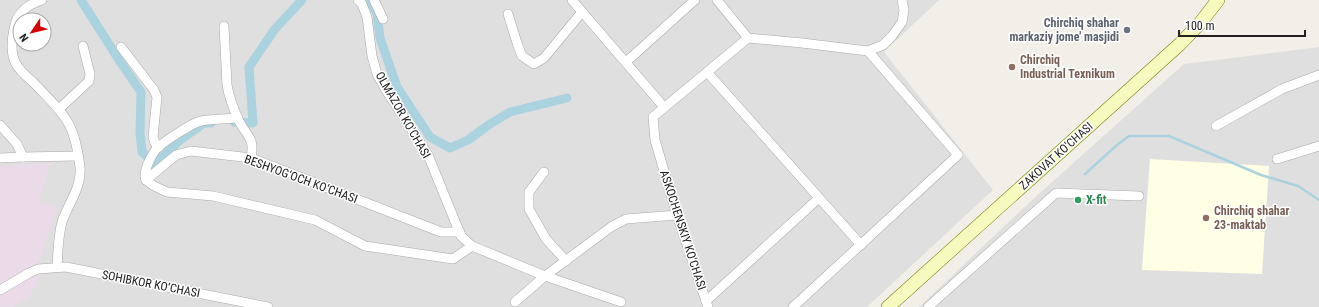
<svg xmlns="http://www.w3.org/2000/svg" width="1319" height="307" font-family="'Roboto Condensed',sans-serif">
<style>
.residential{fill:#e0dfdf;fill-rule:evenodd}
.industrial{fill:#ebdbe8}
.education{fill:#ffffe5}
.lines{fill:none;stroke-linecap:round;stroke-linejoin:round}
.stream{stroke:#aad3df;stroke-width:2.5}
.canal{stroke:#aad3df;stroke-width:9}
.minor-casing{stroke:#a9a9a9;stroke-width:10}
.secondary-casing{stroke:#707d05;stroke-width:14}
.minor{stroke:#fff;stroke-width:9}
.secondary{stroke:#f7fabf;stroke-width:13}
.worship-dot{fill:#6b7280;stroke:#fff;stroke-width:1.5}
.education-dot{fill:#8d6e63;stroke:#fff;stroke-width:1.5}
.leisure-dot{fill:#2e9e5b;stroke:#fff;stroke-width:1.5}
.labels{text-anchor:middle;stroke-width:3;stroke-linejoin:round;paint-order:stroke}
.worship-label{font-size:12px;font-weight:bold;fill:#5b616d;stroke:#fff;text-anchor:end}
.education-label{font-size:12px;font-weight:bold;fill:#785e54;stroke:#fff;text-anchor:start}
.street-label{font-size:12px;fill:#222;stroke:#fff}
.leisure-label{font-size:12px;font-weight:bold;fill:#27864d;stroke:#fff;text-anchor:start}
</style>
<rect width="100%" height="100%" fill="#f2efe9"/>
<!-- residential -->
<g class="residential">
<path d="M 0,0 L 939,0 L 884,52 L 993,190 L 867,307 L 0,307 ZM 20,20 L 44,20 L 44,44 L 20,44 Z"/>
<path d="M 1319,47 L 1319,307 L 919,307 L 1032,200 L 1184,64 Z"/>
</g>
<!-- industrial -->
<path class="industrial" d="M 51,163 L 38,201 L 57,208 L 35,273 L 40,275 L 30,296 L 13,307 L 0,307 L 0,166 Z"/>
<!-- education -->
<path class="education" d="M 1150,159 L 1269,166 L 1262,274 L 1142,270 Z"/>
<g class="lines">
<!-- stream -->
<path class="stream" d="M 1085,174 L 1117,145 L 1129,136 L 1169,136 L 1261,175 L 1298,186 L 1319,200"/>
<!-- canal -->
<g class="canal">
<path d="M 81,0 L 119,60 L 141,92 L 140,133 L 142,152 L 155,164 L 180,140 L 204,123 L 211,123"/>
<path d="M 369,0 L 377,13 L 380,38 L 397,87 L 430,137 L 450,148 L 468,140 L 490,124 L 510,112 L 567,98"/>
<path d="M 234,122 L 253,123 L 249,67 L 275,29 L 302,0"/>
</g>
<defs>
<g id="minor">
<path d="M 42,0 C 29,4 18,12 15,25 C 12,37 10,53 16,64 C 20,71 27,77 33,82 C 45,95 58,106 67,121 C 74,131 79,155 80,167 C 82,187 68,204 62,222 C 58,236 58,252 57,267"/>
<path d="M 358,0 L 362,4 L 367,17 L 372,56 L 377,74 L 386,90 L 428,155 L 461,236 L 472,246 L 545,276 L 621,302"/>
<path d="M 374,0 L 383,19"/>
<path d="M 572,0 L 664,107"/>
<path d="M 717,0 L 748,38"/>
<path d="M 508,14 L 518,46 L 522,56 L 534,64 L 544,58 L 582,12"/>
<path d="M 224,26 L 227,85 C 229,97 234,110 239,121 C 247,137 255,137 251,158"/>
<path d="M 121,47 L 154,90 L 157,97 L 153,137 L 155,143 L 159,147"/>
<path d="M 626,62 L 695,0"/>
<path d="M 707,72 L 861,245"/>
<path d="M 59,109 L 89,81 L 90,74 L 83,46"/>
<path d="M 0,125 L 17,144 L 23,157 L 77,156"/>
<path d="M 1216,126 L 1282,89 L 1319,75"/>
<path d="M 0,158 L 23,157"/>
<path d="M 1277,159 L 1319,146"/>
<path d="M 544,172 L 529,192 L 529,209 L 546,239 L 566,261"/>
<path d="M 146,180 L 154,186 L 167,192 L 213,196 L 315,220 L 365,246 L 453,259 L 472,246"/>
<path d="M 146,180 L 176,155 L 191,151 L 251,158 L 441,232 L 460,232"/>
<path d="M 146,180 C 142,173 151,156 156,149 C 162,143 192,123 201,121 C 213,119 226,119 238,118"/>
<path d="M 0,290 L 29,273 L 38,269 L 66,267 L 268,307"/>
<path d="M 706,301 L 819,198"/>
<path d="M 515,302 L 545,276 L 611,227 L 626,219 L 677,215"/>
<path d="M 708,307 L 677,215 L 655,140 L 653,117 L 748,38 L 802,43 L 868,51 L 883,45 L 892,36 L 902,22 L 904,10 L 902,0"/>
<path d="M 793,307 L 958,155 L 868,51"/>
<path d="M 928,307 L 1056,193 L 1139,196"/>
</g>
<path id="secondary" d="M 888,307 L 1180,44 L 1201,22 L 1218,0"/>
</defs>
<!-- minor casing -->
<use href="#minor" class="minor-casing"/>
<!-- secondary casing -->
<use href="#secondary" class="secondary-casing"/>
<!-- minor -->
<use href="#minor" class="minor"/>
<!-- secondary -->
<use href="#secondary" class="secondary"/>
</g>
<!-- markers -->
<circle class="worship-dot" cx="1127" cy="30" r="4"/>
<g class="education-dot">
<circle cx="1012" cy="67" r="4"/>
<circle cx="1206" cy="218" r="4"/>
</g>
<circle class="leisure-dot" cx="1078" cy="200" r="4"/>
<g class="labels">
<!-- worship labels -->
<g class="worship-label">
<text x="1119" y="27">Chirchiq shahar<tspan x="1119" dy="14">markaziy jome' masjidi</tspan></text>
</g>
<!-- education labels -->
<g class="education-label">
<text x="1020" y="64">Chirchiq<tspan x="1020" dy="14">Industrial Texnikum</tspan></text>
<text x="1214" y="215">Chirchiq shahar<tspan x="1214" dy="14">23-maktab</tspan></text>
</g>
<!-- street labels -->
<g class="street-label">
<text transform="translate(403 115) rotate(60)" y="4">OLMAZOR KO'CHASI</text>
<text transform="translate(1056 156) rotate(-42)" y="4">ZAKOVAT KO'CHASI</text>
<text transform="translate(301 179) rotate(20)" y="4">BESHYOG‘OCH KO‘CHASI</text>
<text transform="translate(683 230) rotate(72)" y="4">ASKOCHENSKIY KO'CHASI</text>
<text transform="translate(151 284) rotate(11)" y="4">SOHIBKOR KO‘CHASI</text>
</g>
<!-- leisure labels -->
<g class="leisure-label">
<text x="1086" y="204">X-fit</text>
</g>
</g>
<!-- north arrow -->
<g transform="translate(32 32) rotate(235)"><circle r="19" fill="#ffffff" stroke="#a7a7a7"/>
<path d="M0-3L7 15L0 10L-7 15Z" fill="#d40000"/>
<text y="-6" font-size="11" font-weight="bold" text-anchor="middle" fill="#222222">N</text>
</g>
<!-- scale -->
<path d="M1179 30v6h126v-6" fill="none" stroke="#222222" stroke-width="2"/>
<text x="1185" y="30" font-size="12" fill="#222222" stroke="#ffffff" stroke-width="3" paint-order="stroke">100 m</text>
</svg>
